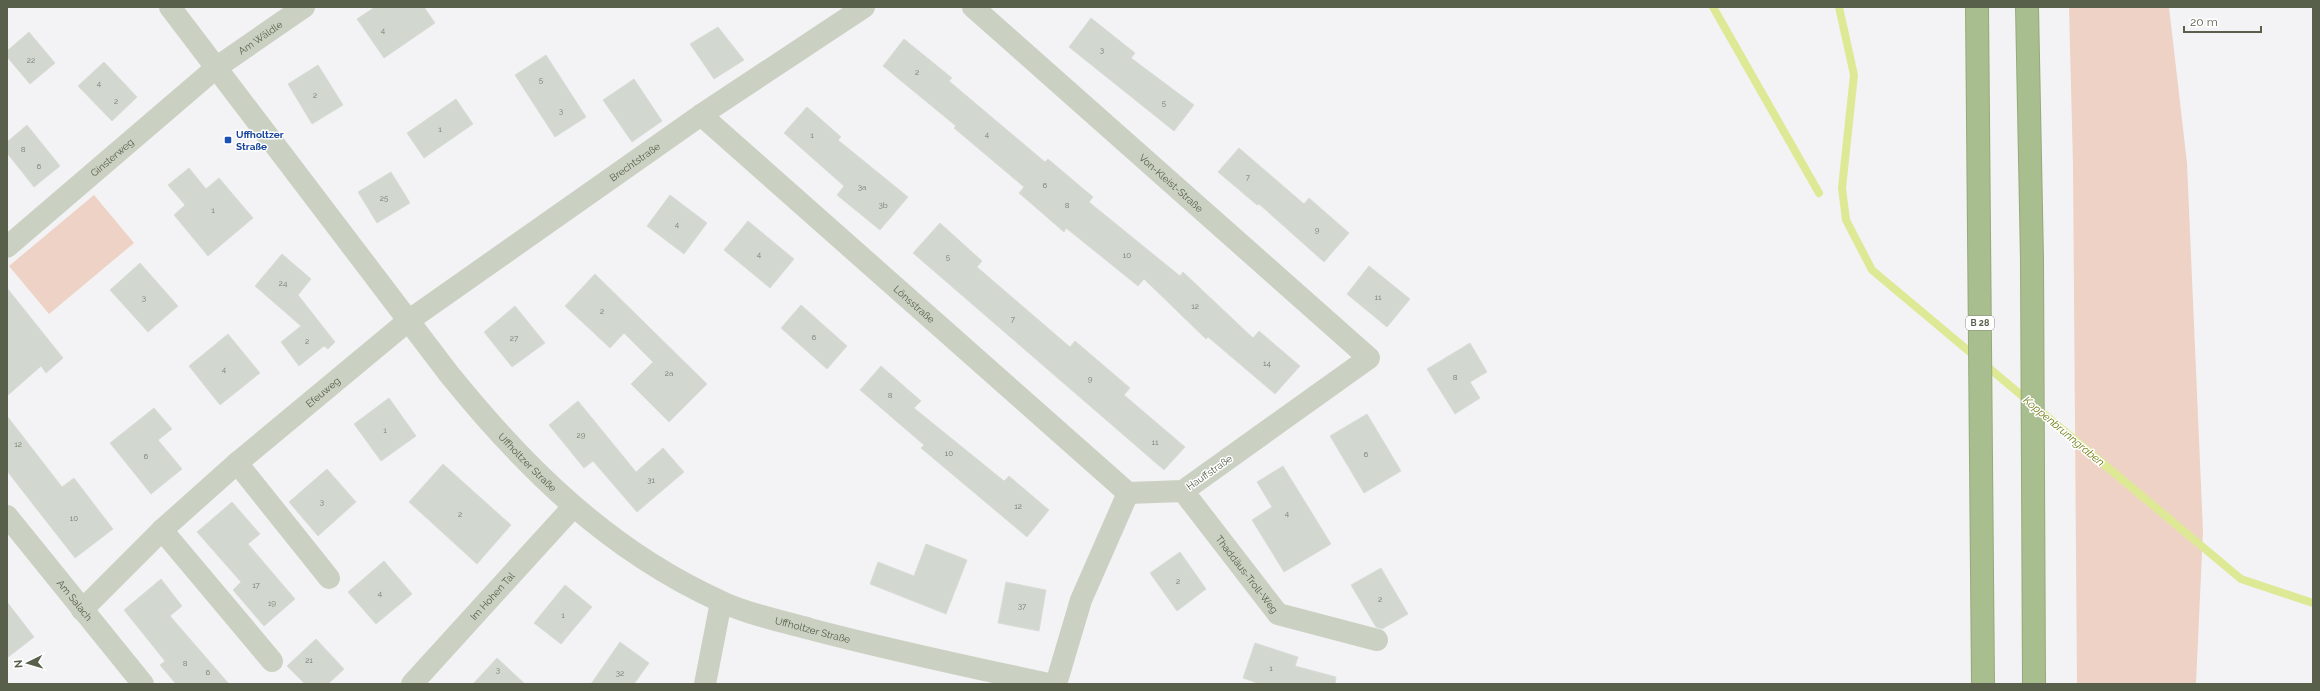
<svg xmlns="http://www.w3.org/2000/svg" width="2320" height="691" font-family="Raleway,sans-serif">
<style>
.green{fill:#eed2c5}
.lines{fill:none;stroke-linecap:round;stroke-linejoin:round}
.stream{stroke:#dee995;stroke-width:8}
.building{fill:#d2d7d0;stroke:#d9ddd7}
.highway-casing{stroke:#94aa79;stroke-width:24}
.minor{stroke:#cbd1c2;stroke-width:22}
.highway{stroke:#a9be8e;stroke-width:22}
.transit-dot{fill:#1a4fb4;stroke:#fff;stroke-width:1.5}
.labels{text-anchor:middle;stroke-width:3;stroke-linejoin:round;paint-order:stroke}
.number-label{font-size:8px;fill:#767e6c}
.shield{fill:#fff;stroke:#8a9081;stroke-width:1}
.shield-label{font-size:9px;font-weight:bold;fill:#58604b}
.street-label{font-size:10px;fill:#58604b;stroke:#fff}
.transit-label{font-size:10px;font-weight:bold;fill:#164399;stroke:#fff;text-anchor:start}
.water-label{font-size:11px;font-style:italic;fill:#6f7c13;stroke:#fff}
</style>
<rect width="100%" height="100%" fill="#f3f3f5"/>
<!-- green -->
<g class="green">
<path d="M 2069,7 L 2169,7 L 2187,163 L 2203,531 L 2196,684 L 2077,684 L 2073,166 Z"/>
<path d="M 94,195 L 134,243 L 49,314 L 9,266 Z"/>
</g>
<g class="lines">
<!-- stream -->
<g class="stream">
<path d="M 1713,7 L 1819,193"/>
<path d="M 1839,7 L 1854,75 L 1842,188 L 1846,220 L 1872,270 L 2241,579 L 2313,603"/>
</g>
</g>
<!-- building -->
<g class="building">
<path d="M 375,7 L 424,7 L 435,23 L 384,58 L 357,19 Z"/>
<path d="M 1091,18 L 1135,53 L 1131,58 L 1194,105 L 1174,131 L 1069,47 Z"/>
<path d="M 718,27 L 744,60 L 714,79 L 690,44 Z"/>
<path d="M 29,32 L 55,63 L 30,84 L 7,57 L 7,51 Z"/>
<path d="M 904,39 L 952,78 L 949,81 L 1045,162 L 1048,159 L 1093,197 L 1089,202 L 1180,276 L 1183,272 L 1253,338 L 1259,331 L 1300,366 L 1275,394 L 1208,337 L 1206,339 L 1144,279 L 1138,286 L 1066,228 L 1064,232 L 1019,193 L 1024,187 L 954,128 L 956,126 L 883,66 Z"/>
<path d="M 546,55 L 586,117 L 555,137 L 515,75 Z"/>
<path d="M 104,62 L 137,97 L 112,121 L 78,86 Z"/>
<path d="M 318,65 L 343,105 L 312,124 L 288,84 Z"/>
<path d="M 634,79 L 662,121 L 632,142 L 603,100 Z"/>
<path d="M 456,99 L 473,124 L 424,158 L 407,133 Z"/>
<path d="M 807,107 L 841,137 L 838,140 L 908,197 L 880,230 L 837,195 L 844,186 L 784,133 Z"/>
<path d="M 27,125 L 60,166 L 34,187 L 7,153 L 7,142 Z"/>
<path d="M 1239,148 L 1304,204 L 1309,198 L 1349,233 L 1324,262 L 1259,204 L 1257,205 L 1218,172 Z"/>
<path d="M 189,168 L 206,189 L 219,178 L 253,218 L 208,256 L 174,215 L 185,205 L 168,185 Z"/>
<path d="M 391,172 L 410,203 L 377,223 L 358,192 Z"/>
<path d="M 670,195 L 707,223 L 684,254 L 647,226 Z"/>
<path d="M 748,221 L 794,259 L 770,288 L 724,250 Z"/>
<path d="M 940,223 L 982,261 L 977,267 L 1070,347 L 1075,341 L 1130,388 L 1124,395 L 1185,447 L 1164,470 L 913,253 Z"/>
<path d="M 282,254 L 311,279 L 298,295 L 335,342 L 328,349 L 324,346 L 299,366 L 281,342 L 301,326 L 255,286 Z"/>
<path d="M 140,263 L 178,306 L 148,332 L 110,290 Z"/>
<path d="M 1369,266 L 1410,299 L 1387,327 L 1347,294 Z"/>
<path d="M 595,274 L 707,384 L 669,422 L 631,384 L 653,362 L 624,333 L 610,348 L 565,306 Z"/>
<path d="M 7,288 L 63,358 L 46,373 L 41,366 L 7,396 Z"/>
<path d="M 801,305 L 847,346 L 827,369 L 781,328 Z"/>
<path d="M 515,306 L 545,343 L 512,367 L 484,332 Z"/>
<path d="M 228,334 L 260,373 L 220,405 L 189,366 Z"/>
<path d="M 1470,343 L 1487,372 L 1470,382 L 1480,398 L 1455,414 L 1427,369 Z"/>
<path d="M 881,366 L 921,401 L 914,408 L 1004,481 L 1009,476 L 1049,510 L 1027,537 L 921,448 L 924,445 L 860,390 Z"/>
<path d="M 389,398 L 416,436 L 381,461 L 354,424 Z"/>
<path d="M 578,401 L 636,472 L 663,448 L 684,472 L 637,512 L 593,461 L 584,468 L 549,425 Z"/>
<path d="M 154,408 L 172,429 L 158,440 L 182,469 L 151,494 L 110,443 Z"/>
<path d="M 1367,414 L 1401,471 L 1364,493 L 1330,436 Z"/>
<path d="M 7,416 L 62,487 L 74,478 L 113,529 L 75,558 L 7,471 Z"/>
<path d="M 443,464 L 511,525 L 477,564 L 409,502 Z"/>
<path d="M 1283,466 L 1331,544 L 1284,572 L 1252,520 L 1272,507 L 1257,482 Z"/>
<path d="M 327,469 L 356,502 L 318,536 L 289,502 Z"/>
<path d="M 232,502 L 260,534 L 248,544 L 295,599 L 264,626 L 233,590 L 241,582 L 197,532 Z"/>
<path d="M 926,544 L 967,560 L 946,614 L 870,584 L 878,562 L 914,576 Z"/>
<path d="M 1180,552 L 1206,589 L 1177,611 L 1150,573 Z"/>
<path d="M 384,561 L 412,594 L 376,624 L 348,592 Z"/>
<path d="M 1381,568 L 1408,614 L 1382,629 L 1376,627 L 1351,585 Z"/>
<path d="M 161,579 L 182,606 L 170,616 L 229,684 L 176,684 L 160,665 L 165,661 L 124,610 Z"/>
<path d="M 1006,582 L 1046,590 L 1039,631 L 998,623 Z"/>
<path d="M 565,585 L 592,607 L 561,644 L 534,623 Z"/>
<path d="M 7,602 L 34,637 L 7,658 Z"/>
<path d="M 316,639 L 344,669 L 328,684 L 305,684 L 287,666 Z"/>
<path d="M 620,642 L 649,663 L 634,684 L 591,684 Z"/>
<path d="M 1255,643 L 1298,657 L 1295,666 L 1336,677 L 1335,684 L 1260,684 L 1243,678 Z"/>
<path d="M 497,658 L 525,684 L 473,684 Z"/>
</g>
<g class="lines">
<defs>
<g id="highway">
<path d="M 1977,7 L 1983,684"/>
<path d="M 2027,7 L 2032,259 L 2034,684"/>
</g>
</defs>
<!-- highway casing -->
<use href="#highway" class="highway-casing"/>
<!-- minor -->
<g class="minor">
<path id="s1" d="M 170,7 L 449,374 C 525,468 608,550 720,601 C 746,614 782,621 810,629 C 889,650 969,667 1049,684"/>
<path id="s2" d="M 973,7 L 1369,358 L 1183,491 L 1128,493 L 1081,600 L 1056,684"/>
<path id="s3" d="M 701,115 L 1128,493"/>
<path id="s4" d="M 7,247 L 217,67 L 304,7"/>
<path d="M 237,463 L 329,578"/>
<path id="s5" d="M 1183,491 L 1278,614 L 1377,640"/>
<path id="s6" d="M 7,516 L 143,684"/>
<path d="M 162,530 L 272,661"/>
<path id="s7" d="M 82,610 L 162,530 L 237,463 L 408,321 L 701,115 L 864,7"/>
<path id="s8" d="M 412,684 L 573,507"/>
<path d="M 705,684 L 721,602"/>
</g>
<!-- highway -->
<use href="#highway" class="highway"/>
</g>
<!-- markers -->
<rect class="transit-dot" x="224" y="136" width="8" height="8" rx="2"/>
<g class="labels">
<!-- number labels -->
<g class="number-label">
<text x="383" y="33">4</text>
<text x="1102" y="53">3</text>
<text x="31" y="63">22</text>
<text x="917" y="75">2</text>
<text x="541" y="83">5</text>
<text x="99" y="86">4</text>
<text x="315" y="98">2</text>
<text x="116" y="104">2</text>
<text x="1164" y="106">5</text>
<text x="561" y="114">3</text>
<text x="440" y="132">1</text>
<text x="987" y="137">4</text>
<text x="812" y="138">1</text>
<text x="23" y="152">8</text>
<text x="39" y="169">6</text>
<text x="1248" y="180">7</text>
<text x="1045" y="188">6</text>
<text x="862" y="190">3a</text>
<text x="384" y="201">25</text>
<text x="883" y="208">3b</text>
<text x="1067" y="208">8</text>
<text x="213" y="213">1</text>
<text x="677" y="227">4</text>
<text x="1317" y="233">9</text>
<text x="759" y="257">4</text>
<text x="1127" y="258">10</text>
<text x="948" y="260">5</text>
<text x="283" y="286">24</text>
<text x="1378" y="300">11</text>
<text x="144" y="301">3</text>
<text x="1195" y="309">12</text>
<text x="602" y="314">2</text>
<text x="1013" y="322">7</text>
<text x="814" y="340">6</text>
<text x="514" y="341">27</text>
<text x="307" y="344">2</text>
<text x="1267" y="366">14</text>
<text x="224" y="372">4</text>
<text x="669" y="376">2a</text>
<text x="1455" y="380">8</text>
<text x="1090" y="382">9</text>
<text x="890" y="398">8</text>
<text x="385" y="433">1</text>
<text x="581" y="438">29</text>
<text x="1155" y="445">11</text>
<text x="18" y="447">12</text>
<text x="949" y="456">10</text>
<text x="1366" y="457">6</text>
<text x="146" y="459">6</text>
<text x="651" y="483">31</text>
<text x="322" y="505">3</text>
<text x="1018" y="509">12</text>
<text x="1287" y="516">4</text>
<text x="460" y="517">2</text>
<text x="74" y="521">10</text>
<text x="1178" y="584">2</text>
<text x="256" y="588">17</text>
<text x="380" y="596">4</text>
<text x="1380" y="602">2</text>
<text x="272" y="606">19</text>
<text x="1022" y="609">37</text>
<text x="563" y="618">1</text>
<text x="309" y="663">21</text>
<text x="185" y="666">8</text>
<text x="1271" y="671">1</text>
<text x="498" y="673">3</text>
<text x="208" y="675">6</text>
<text x="620" y="676">32</text>
</g>
<!-- shield labels -->
<rect class="shield" x="1966" y="316" width="28" height="14" rx="3"/>
<g class="shield-label">
<text x="1980" y="326">B 28</text>
</g>
<!-- street labels -->
<g class="street-label">
<text dy="4" stroke="none"><textPath href="#s4" startOffset="329">Am Wäldle</textPath></text>
<text dy="4" stroke="none"><textPath href="#s4" startOffset="138">Ginsterweg</textPath></text>
<text dy="4" stroke="none"><textPath href="#s7" startOffset="713">Brechtstraße</textPath></text>
<text dy="4" stroke="none"><textPath href="#s2" startOffset="265">Von-Kleist-Straße</textPath></text>
<text dy="4" stroke="none"><textPath href="#s3" startOffset="285">Lönsstraße</textPath></text>
<text dy="4" stroke="none"><textPath href="#s7" startOffset="325">Efeuweg</textPath></text>
<text dy="4" stroke="none"><textPath href="#s1" startOffset="579">Uffholtzer Straße</textPath></text>
<text transform="translate(1209 472) rotate(-35)" y="4">Hauffstraße</text>
<text dy="4" stroke="none"><textPath href="#s5" startOffset="105">Thaddäus-Troll-Weg</textPath></text>
<text dy="4" stroke="none"><textPath href="#s8" startOffset="119">Im Hohen Tal</textPath></text>
<text dy="4" stroke="none"><textPath href="#s6" startOffset="108">Am Salach</textPath></text>
<text dy="4" stroke="none"><textPath href="#s1" startOffset="915">Uffholtzer Straße</textPath></text>
</g>
<!-- transit labels -->
<g class="transit-label">
<text x="236" y="138">Uffholtzer<tspan x="236" dy="12">Straße</tspan></text>
</g>
<!-- water labels -->
<g class="water-label">
<text transform="translate(2064 431) rotate(40)" y="4">Koppenbrunngraben</text>
</g>
</g>
<!-- border -->
<rect width="2320" height="691" fill="none" stroke="#58604b" stroke-width="16"/>
<!-- north arrow -->
<g transform="translate(28 663) rotate(265)" stroke="#ffffff" stroke-width="3" paint-order="stroke">
<path d="M0-3L7 15L0 10L-7 15Z" fill="#58604b"/>
<text y="-6" font-size="11" font-weight="bold" text-anchor="middle" fill="#58604b">N</text>
</g>
<!-- scale -->
<path d="M2184 26v6h77v-6" fill="none" stroke="#58604b" stroke-width="2"/>
<text x="2190" y="26" font-size="12" fill="#58604b" stroke="#ffffff" stroke-width="3" paint-order="stroke">20 m</text>
</svg>
